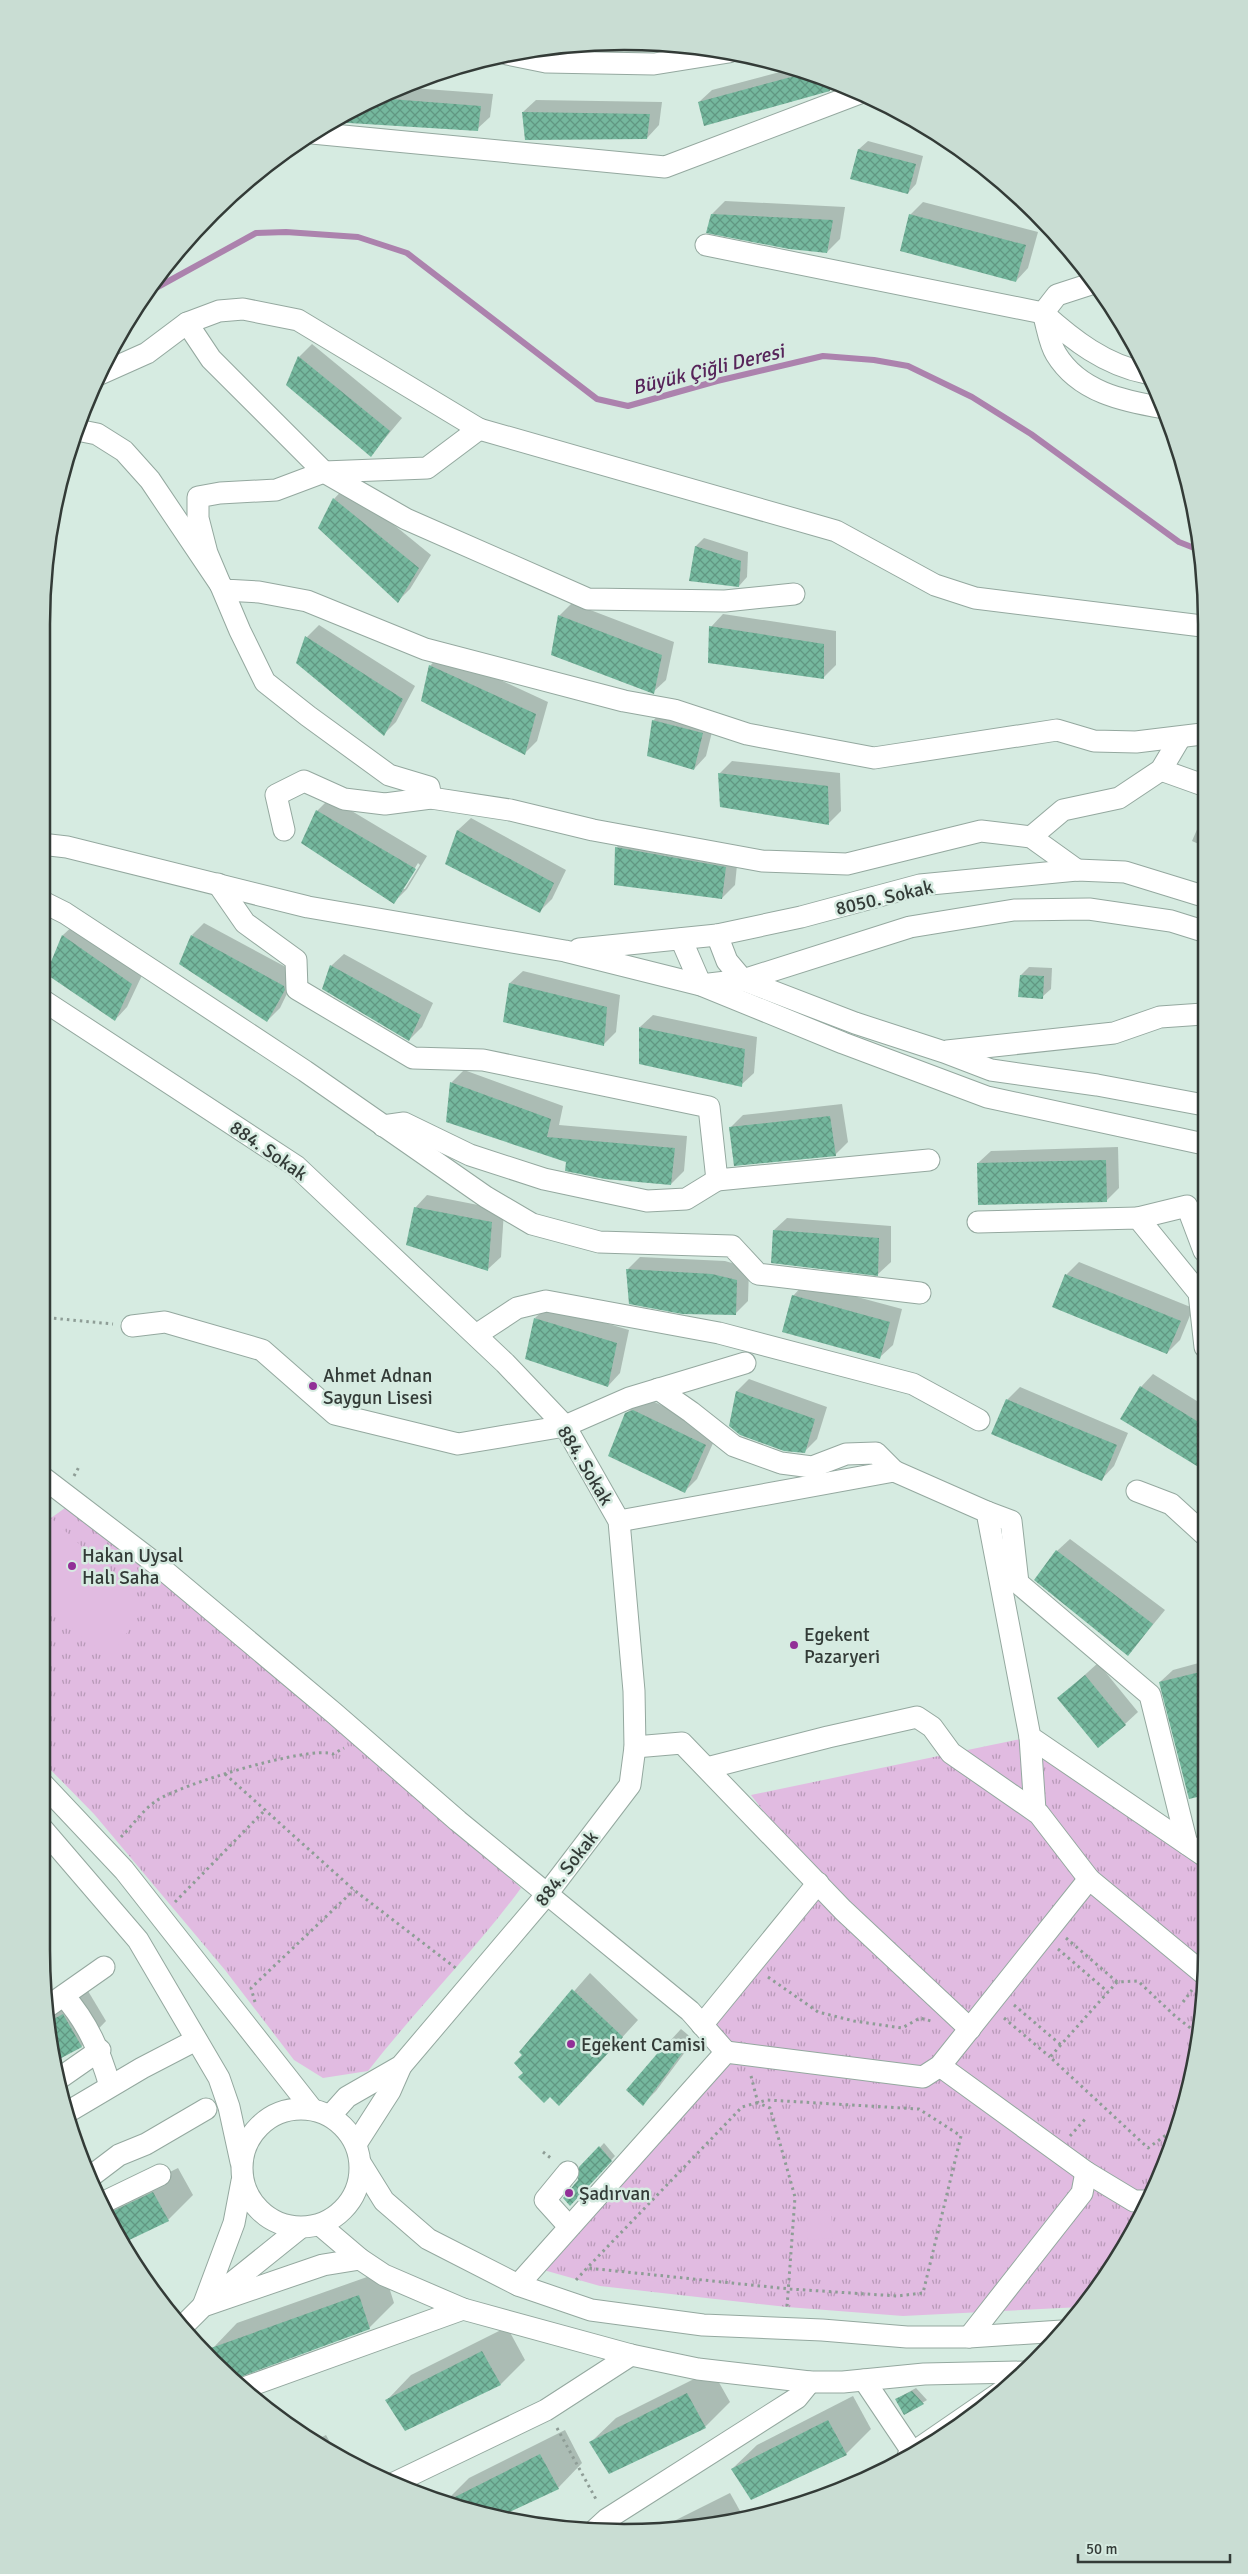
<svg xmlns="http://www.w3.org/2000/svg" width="1248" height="2574" font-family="Signika,sans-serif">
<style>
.grass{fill:url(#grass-tufts)}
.pitch{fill:#e1bbe1}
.shadow{fill:#0003;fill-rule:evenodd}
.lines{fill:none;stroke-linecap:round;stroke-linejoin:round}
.stream{stroke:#ac82ad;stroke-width:6}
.building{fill:url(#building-cross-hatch)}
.minor-casing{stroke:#94a89f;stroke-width:23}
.path{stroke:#8e9d96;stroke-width:3;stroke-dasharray:2.5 4;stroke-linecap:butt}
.minor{stroke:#fff;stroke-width:21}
.poi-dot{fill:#923097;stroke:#d6ebe1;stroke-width:2}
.labels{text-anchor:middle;stroke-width:5;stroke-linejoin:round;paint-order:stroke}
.street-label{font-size:19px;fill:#333b37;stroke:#d6ebe1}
.poi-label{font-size:19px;fill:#333b37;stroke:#d6ebe1;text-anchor:start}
.water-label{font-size:20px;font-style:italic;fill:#57245a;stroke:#d6ebe1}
.rim{fill:none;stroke:#333b37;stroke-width:2.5}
</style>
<defs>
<pattern id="grass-tufts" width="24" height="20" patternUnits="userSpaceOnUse" patternTransform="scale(1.25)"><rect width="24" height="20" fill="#e1bbe1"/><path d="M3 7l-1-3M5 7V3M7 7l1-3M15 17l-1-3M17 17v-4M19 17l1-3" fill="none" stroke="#b799b7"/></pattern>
<pattern id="building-cross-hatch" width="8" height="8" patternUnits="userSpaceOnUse" patternTransform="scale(1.25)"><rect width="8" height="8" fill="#75b89e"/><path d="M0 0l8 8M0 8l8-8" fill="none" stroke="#619782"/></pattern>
</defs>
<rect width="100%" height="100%" fill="#d6ebe1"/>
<!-- grass -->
<g class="grass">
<path d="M 65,1508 L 215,1622 L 521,1888 C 474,1952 417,2008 368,2071 L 323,2078 L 294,2060 L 225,1970 L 94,1814 L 41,1760 L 41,1530 L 51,1518 Z"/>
<path d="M 1030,1737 L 1206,1864 L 1207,1950 L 1195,2064 L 1162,2173 L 1109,2274 L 1081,2307 L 903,2316 L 787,2307 L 600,2286 L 533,2267 L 690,2092 L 745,2055 L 707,2019 L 824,1890 L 751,1795 Z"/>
</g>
<!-- pitch -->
<g class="pitch">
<path d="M 51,1518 L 146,1606 L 109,1658 L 41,1603 L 41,1530 Z"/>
<path d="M 831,2210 L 833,2238 L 808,2240 L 806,2212 Z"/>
</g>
<!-- shadow -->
<g class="shadow">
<path d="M 639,43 L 669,46 L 640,50 Z"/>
<path d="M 791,69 L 837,83 L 830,90 L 705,125 L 699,102 L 712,90 Z"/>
<path d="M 399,87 L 493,94 L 490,117 L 477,129 L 350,113 Z"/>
<path d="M 536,100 L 662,102 L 659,125 L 647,138 L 523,112 Z"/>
<path d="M 868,141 L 923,156 L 916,184 L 908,193 L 852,178 L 859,149 Z"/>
<path d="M 725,201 L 845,207 L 840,239 L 827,252 L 712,214 Z"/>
<path d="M 923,202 L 1038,232 L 1028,268 L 1016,281 L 910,215 Z"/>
<path d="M 312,344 L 402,418 L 371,455 L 299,357 Z"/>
<path d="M 346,486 L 431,555 L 410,589 L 398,601 L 334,499 Z"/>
<path d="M 704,538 L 748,552 L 747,577 L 739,586 L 691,580 L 696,546 Z"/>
<path d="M 572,603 L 674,642 L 666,680 L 653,692 L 559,616 Z"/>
<path d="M 723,614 L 836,631 L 836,665 L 823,678 L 711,627 Z"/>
<path d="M 319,625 L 415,686 L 396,722 L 384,734 L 307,637 Z"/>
<path d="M 442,653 L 548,702 L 537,741 L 525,753 L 430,666 Z"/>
<path d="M 665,708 L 715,720 L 706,756 L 694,769 L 653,721 Z"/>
<path d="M 732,761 L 840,773 L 841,811 L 829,823 L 719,774 Z"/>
<path d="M 330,798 L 427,856 L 407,889 L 394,902 L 317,811 ZM 418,863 L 420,865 L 405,889 L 402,889 Z"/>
<path d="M 1203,816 L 1203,846 L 1192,841 Z"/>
<path d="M 471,818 L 566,870 L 552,899 L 540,911 L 446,864 L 458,830 Z"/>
<path d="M 629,835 L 738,855 L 735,885 L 722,898 L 617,847 Z"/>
<path d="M 76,923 L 144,971 L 127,1007 L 115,1020 L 48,974 L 63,935 Z"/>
<path d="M 204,923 L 297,973 L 280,1008 L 267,1021 L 192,935 Z"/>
<path d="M 344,954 L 433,1003 L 422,1027 L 409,1040 L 331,966 Z"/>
<path d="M 1029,967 L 1052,968 L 1051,989 L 1042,997 L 1021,975 Z"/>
<path d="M 523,971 L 620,995 L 616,1032 L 603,1045 L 504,1021 L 510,983 Z"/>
<path d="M 653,1015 L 757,1037 L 754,1073 L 741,1085 L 640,1027 Z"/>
<path d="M 464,1070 L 563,1106 L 559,1125 L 687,1136 L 684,1171 L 671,1184 L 567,1161 L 447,1121 L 452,1082 Z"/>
<path d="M 842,1104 L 848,1142 L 835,1155 L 730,1128 L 743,1115 Z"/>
<path d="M 1118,1147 L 1119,1188 L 1106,1201 L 978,1163 L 991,1151 Z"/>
<path d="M 427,1195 L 504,1210 L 501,1257 L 488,1269 L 415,1208 Z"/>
<path d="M 787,1218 L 891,1226 L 891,1262 L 878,1274 L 774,1230 Z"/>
<path d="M 640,1257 L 725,1261 L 749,1268 L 748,1301 L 735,1314 L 627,1270 Z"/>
<path d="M 1079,1262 L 1193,1308 L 1180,1340 L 1167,1353 L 1054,1306 L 1067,1274 Z"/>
<path d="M 805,1283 L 902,1309 L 893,1345 L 880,1357 L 793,1296 Z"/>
<path d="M 548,1306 L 629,1330 L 620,1373 L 608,1386 L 535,1318 Z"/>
<path d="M 1153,1374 L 1205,1406 L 1205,1470 L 1122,1419 L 1141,1387 Z"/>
<path d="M 749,1379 L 827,1407 L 817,1439 L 804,1452 L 731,1426 L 737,1391 Z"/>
<path d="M 1020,1387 L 1128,1433 L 1114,1466 L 1102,1479 L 1007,1400 Z"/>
<path d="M 646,1398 L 718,1432 L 697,1479 L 684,1492 L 626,1414 L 639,1401 Z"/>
<path d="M 1070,1539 L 1165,1610 L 1128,1655 L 1057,1551 Z"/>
<path d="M 1206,1661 L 1206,1794 L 1190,1798 L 1160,1682 L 1173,1670 Z"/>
<path d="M 1098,1663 L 1138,1712 L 1125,1724 L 1059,1698 Z"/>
<path d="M 590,1973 L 638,2020 L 576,2088 L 525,2073 L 523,2055 L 521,2052 Z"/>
<path d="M 88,1991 L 106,2021 L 82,2046 L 52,2060 L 47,2011 Z"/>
<path d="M 681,2029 L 694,2040 L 656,2091 L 643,2104 L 669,2042 Z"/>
<path d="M 604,2143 L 615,2156 L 570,2204 L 579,2180 L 581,2168 Z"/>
<path d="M 178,2168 L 193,2195 L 168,2220 L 120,2243 L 100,2200 L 133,2190 Z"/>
<path d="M 384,2271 L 394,2303 L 369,2328 L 213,2348 L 237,2323 Z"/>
<path d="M 507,2327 L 525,2360 L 501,2384 L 406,2429 L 387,2400 L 411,2375 Z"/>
<path d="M 712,2370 L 730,2402 L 705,2427 L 591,2442 L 616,2418 Z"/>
<path d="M 916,2388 L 927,2400 L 904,2414 L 896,2399 Z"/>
<path d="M 853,2396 L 871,2429 L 846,2454 L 732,2469 L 757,2445 Z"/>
<path d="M 565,2430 L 582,2463 L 558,2488 L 495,2517 L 445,2502 L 469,2478 Z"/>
<path d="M 326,2435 L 338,2457 L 314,2441 Z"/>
<path d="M 730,2493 L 744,2518 L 700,2528 L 654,2531 Z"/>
</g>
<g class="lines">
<!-- stream -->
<path class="stream" d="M 145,294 L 256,233 L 286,232 L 358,237 L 407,253 L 597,399 L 628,406 L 717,381 L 823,356 L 874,360 L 908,366 L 972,397 L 1031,434 L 1179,542 L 1202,551"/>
</g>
<!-- building -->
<g class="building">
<path d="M 806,73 L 828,80 L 830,91 L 704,126 L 698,102 Z"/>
<path d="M 377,98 L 481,106 L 478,131 L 333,122 Z"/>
<path d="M 522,112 L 650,114 L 647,139 L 525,140 Z"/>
<path d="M 858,149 L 916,164 L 908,194 L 850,179 Z"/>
<path d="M 711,214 L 833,220 L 827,253 L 789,249 L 706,233 Z"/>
<path d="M 909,214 L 1026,245 L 1016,282 L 900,251 Z"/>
<path d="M 298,356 L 390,431 L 371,457 L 286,385 Z"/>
<path d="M 333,498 L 419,568 L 398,603 L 318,528 Z"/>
<path d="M 695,546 L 741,561 L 739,587 L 689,581 Z"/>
<path d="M 558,615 L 662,655 L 654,694 L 551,655 Z"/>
<path d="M 709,626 L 824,644 L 824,679 L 708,663 Z"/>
<path d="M 305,636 L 403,699 L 384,736 L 296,663 Z"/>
<path d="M 429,665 L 536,714 L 525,755 L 421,701 Z"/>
<path d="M 652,720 L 703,733 L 694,770 L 647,756 Z"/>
<path d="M 718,773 L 828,786 L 829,825 L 720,807 Z"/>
<path d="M 316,810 L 416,869 L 394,904 L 301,843 Z"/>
<path d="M 457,830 L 554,883 L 540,913 L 445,864 Z"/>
<path d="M 615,847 L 726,867 L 722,899 L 614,885 Z"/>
<path d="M 62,935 L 132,984 L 115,1021 L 46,974 Z"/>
<path d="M 191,935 L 284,986 L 285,990 L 267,1022 L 179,964 Z"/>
<path d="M 330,965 L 421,1015 L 409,1041 L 322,989 Z"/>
<path d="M 1020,975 L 1044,976 L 1043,999 L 1018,997 Z"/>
<path d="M 509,983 L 607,1007 L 604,1046 L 503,1022 Z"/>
<path d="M 639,1027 L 745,1049 L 742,1087 L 639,1064 Z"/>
<path d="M 450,1082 L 551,1119 L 547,1137 L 675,1148 L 671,1185 L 605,1179 L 565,1171 L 566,1162 L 446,1122 Z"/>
<path d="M 830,1116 L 836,1156 L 734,1166 L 729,1127 Z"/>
<path d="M 1106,1160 L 1107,1202 L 978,1205 L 977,1163 Z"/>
<path d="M 414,1207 L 492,1222 L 488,1271 L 406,1245 Z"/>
<path d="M 773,1230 L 879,1238 L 878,1276 L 771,1263 Z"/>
<path d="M 626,1269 L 712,1274 L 737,1280 L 736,1315 L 682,1314 L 629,1304 Z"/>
<path d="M 1065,1274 L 1181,1321 L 1167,1354 L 1052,1307 Z"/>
<path d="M 792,1295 L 890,1322 L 880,1359 L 782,1332 Z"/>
<path d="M 534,1318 L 617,1343 L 608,1387 L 525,1359 Z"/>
<path d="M 1140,1386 L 1205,1426 L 1205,1471 L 1120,1419 Z"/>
<path d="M 736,1391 L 815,1419 L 805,1453 L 784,1451 L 740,1435 L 729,1426 Z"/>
<path d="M 1006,1399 L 1117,1445 L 1102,1481 L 991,1434 Z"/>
<path d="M 633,1410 L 706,1445 L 685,1493 L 608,1456 L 625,1413 Z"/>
<path d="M 1056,1550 L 1153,1624 L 1128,1656 L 1034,1580 Z"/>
<path d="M 1200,1672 L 1206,1694 L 1206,1795 L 1189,1799 L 1159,1682 Z"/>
<path d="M 1085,1675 L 1126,1725 L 1098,1748 L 1057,1698 Z"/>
<path d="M 572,1989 L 623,2037 L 559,2106 L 550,2097 L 544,2103 L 518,2077 L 523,2073 L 514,2063 L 522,2055 L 519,2052 Z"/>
<path d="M 63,2014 L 82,2047 L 52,2063 L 48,2022 Z"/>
<path d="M 668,2041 L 682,2053 L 643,2106 L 626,2090 Z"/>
<path d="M 599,2146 L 612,2161 L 570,2206 L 563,2198 L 578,2180 L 579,2167 Z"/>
<path d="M 153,2192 L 169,2221 L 121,2244 L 107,2214 Z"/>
<path d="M 359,2295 L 370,2329 L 232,2380 L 215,2362 L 211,2348 Z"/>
<path d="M 482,2351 L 501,2385 L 405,2431 L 385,2400 Z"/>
<path d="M 912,2391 L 924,2404 L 904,2415 L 895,2399 Z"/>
<path d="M 687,2393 L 706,2428 L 609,2474 L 589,2442 Z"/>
<path d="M 828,2420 L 847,2455 L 751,2500 L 731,2469 Z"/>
<path d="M 540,2454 L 559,2489 L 497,2518 L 445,2502 Z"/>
</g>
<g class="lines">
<defs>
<g id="minor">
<path d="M 507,54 L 546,62 L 654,64 L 729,52"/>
<path d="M 312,133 L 665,167 L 860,93"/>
<path d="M 706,245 L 1043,313 C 1073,340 1105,365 1146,373"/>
<path d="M 1094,283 L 1057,295 L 1043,313 C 1047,325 1049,343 1056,354 C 1079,392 1123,401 1164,408"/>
<path d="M 187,323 L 211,359 L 324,472 L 406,519 L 588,599 L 725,601 L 794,594"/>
<path d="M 100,374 L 147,353 L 187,323 L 219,311 L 243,309 L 298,320 L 479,429 L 836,531 L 935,585 L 975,598 L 1202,626"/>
<path d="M 77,430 L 97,434 L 124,451 L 150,480 L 224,590 L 259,592 L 307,601 L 425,649 L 624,701 L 674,710 L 747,734 L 874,758 L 1057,730 L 1094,741 L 1136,742 L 1202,734"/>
<path d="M 1161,770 L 1203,785"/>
<path d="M 431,798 L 429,787 L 389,775 L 308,716 L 265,682 L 240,631 L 207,553 L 198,518 L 198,497 L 220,493 L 276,490 L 324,472 L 427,468 L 479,429"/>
<path d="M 284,830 L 276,795 L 304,781 L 344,799 L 385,804 L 431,798 L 510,810 L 593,830 L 762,861 L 847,864 L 981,831 L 1031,837 L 1077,870"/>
<path d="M 1031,837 L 1063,810 L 1119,798 L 1161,770 L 1180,738"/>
<path d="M 41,844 L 67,847 L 308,907 L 565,951 L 701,985 L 843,1043 L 987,1097 L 1204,1144"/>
<path d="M 218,884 L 245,923 L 296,960 L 297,989 L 413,1058 L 483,1060 L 709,1107 L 717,1180 L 929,1160"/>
<path d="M 41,901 L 65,913 L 155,972 L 305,1071 L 486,1197 L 532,1224 L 599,1242 L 732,1246 L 758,1274 L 920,1293"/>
<path d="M 717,935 L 727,961 L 743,980 L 855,1023 L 944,1052 L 991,1070 L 1097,1085 L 1204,1105"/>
<path d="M 681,939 L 701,985 L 743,980 L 910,927 L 1014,910 L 1089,909 L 1171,921 L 1203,931"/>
<path d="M 579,949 L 717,935 L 801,917 L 920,885 L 1077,870 L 1125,872 L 1203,896"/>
<path d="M 41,999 L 296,1166 L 505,1363 L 565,1426 L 619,1521 L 634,1691 L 635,1747 L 630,1785 L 547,1894 L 401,2066 L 347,2097 L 330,2116"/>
<path d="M 947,1051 L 1114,1033 L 1160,1017 L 1203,1014"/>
<path d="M 383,1126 L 404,1123 L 470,1155 L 544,1179 L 647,1201 L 686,1199 L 717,1180"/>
<path d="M 1138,1218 L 1187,1206 L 1204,1251"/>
<path d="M 978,1222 L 1138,1218 L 1199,1293 L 1205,1347"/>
<path d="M 132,1326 L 165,1322 L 262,1350 L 335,1414 L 458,1444 L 565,1426 L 629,1398 L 745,1363"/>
<path d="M 476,1335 L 517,1308 L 546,1301 L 719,1333 L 913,1384 L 979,1420"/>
<path d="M 658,1389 L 691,1412 L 734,1446 L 781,1463 L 812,1467 L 846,1454 L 876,1453 L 894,1471"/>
<path d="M 41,1476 L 160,1567 L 334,1713 L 458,1821 L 690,2011 L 726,2052"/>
<path d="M 1137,1491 L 1171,1504 L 1205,1535"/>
<path d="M 987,1512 L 1011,1521 L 1018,1583 L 1150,1695 L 1187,1844"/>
<path d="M 619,1521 L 894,1471 L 987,1512 L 1030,1737 L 1206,1857"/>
<path d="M 1030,1737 L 1035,1810"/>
<path d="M 635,1747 L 682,1743 L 843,1910 L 970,2029"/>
<path d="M 707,1768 L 828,1737 L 917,1717 L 932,1727 L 951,1753 L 1039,1814 L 1089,1879"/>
<path d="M 41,1782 L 124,1870 L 312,2109"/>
<path d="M 41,1827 L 138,1940 L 219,2078 L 229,2107 L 241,2162"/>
<path d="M 64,1996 C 88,2023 100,2052 110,2086"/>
<path d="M 47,2007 L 104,1967"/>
<path d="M 702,2025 L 818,1883"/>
<path d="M 940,2066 L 1086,2172 L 1134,2201 L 1147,2201"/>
<path d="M 57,2080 L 100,2050"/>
<circle cx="301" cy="2168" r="59"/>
<path d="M 66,2113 L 142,2068 L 196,2040"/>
<path d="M 356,2144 L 390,2091 L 401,2066"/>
<path d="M 361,2164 L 384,2201 L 428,2239 L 518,2285 L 591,2310 L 703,2325 L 822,2330 L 907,2337 L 969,2337 L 1062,2331"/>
<path d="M 90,2177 L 119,2155 L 146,2144 L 206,2109"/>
<path d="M 242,2181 L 234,2223 L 203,2306 L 300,2228"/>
<path d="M 102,2203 L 160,2175"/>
<path d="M 564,2221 L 545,2200 L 568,2172"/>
<path d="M 320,2225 L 360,2259 L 384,2275 L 463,2309 L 631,2355 L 698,2369 L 810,2382 L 843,2382 L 924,2374 L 1024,2372"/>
<path d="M 518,2285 L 726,2052 L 923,2077 L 940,2066 L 1089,1879 L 1204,1974"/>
<path d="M 182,2327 L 203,2306 L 323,2265 L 360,2259"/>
<path d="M 969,2337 L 1082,2193 L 1086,2172"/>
<path d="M 864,2380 L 913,2453"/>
<path d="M 241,2389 L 463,2309"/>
<path d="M 908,2456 L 1004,2390"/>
<path d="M 392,2484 L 546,2410 L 631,2355"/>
<path d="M 595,2530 L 607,2519 L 797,2398 L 810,2382"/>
</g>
</defs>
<!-- minor casing -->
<use href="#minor" class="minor-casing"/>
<!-- path -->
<g class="path">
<path d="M 41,1317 L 113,1324"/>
<path d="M 74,1476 L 80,1465"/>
<path d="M 41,1514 L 48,1508"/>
<path d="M 225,1774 L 354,1890 L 457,1969"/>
<path d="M 121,1837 C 132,1826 143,1810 156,1801 C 178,1785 310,1745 333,1754 L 344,1748"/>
<path d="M 175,1902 L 266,1809"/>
<path d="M 1066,1938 L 1117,1982"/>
<path d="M 1058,1949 L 1108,1992"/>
<path d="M 768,1977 L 818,2012 L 854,2021 L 902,2028 L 920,2018 L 931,2021"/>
<path d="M 255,2002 L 251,1988 L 354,1890"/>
<path d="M 1183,2002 L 1192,1990"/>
<path d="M 1014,2005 L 1061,2045"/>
<path d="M 1004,2018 L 1050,2057"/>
<path d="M 751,2076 L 758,2103 L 770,2108 L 795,2197 L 787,2307"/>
<path d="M 1176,2128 L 1148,2148 L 1050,2057 L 1117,1982 L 1138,1981 L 1175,2016 L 1198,2034"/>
<path d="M 1070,2136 L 1087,2117"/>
<path d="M 543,2152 L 552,2159"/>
<path d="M 576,2280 L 587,2268 L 742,2107 L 767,2100 L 919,2109 L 961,2136 L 923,2293 L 897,2296 L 790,2289 L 587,2268"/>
<path d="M 557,2428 L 597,2501"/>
</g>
<!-- minor -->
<use href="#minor" class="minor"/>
</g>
<!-- markers -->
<g class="poi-dot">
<circle cx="313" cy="1386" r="5"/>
<circle cx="72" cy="1566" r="5"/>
<circle cx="794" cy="1645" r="5"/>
<circle cx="571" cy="2044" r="5"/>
<circle cx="569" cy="2193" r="5"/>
</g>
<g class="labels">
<!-- street labels -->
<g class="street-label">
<text transform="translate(884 897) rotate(-13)" y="7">8050. Sokak</text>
<text transform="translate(269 1150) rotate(35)" y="7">884. Sokak</text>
<text transform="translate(586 1465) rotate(59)" y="7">884. Sokak</text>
<text transform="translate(566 1868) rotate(-52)" y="7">884. Sokak</text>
</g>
<!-- poi labels -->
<g class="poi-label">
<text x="323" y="1382">Ahmet Adnan<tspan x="323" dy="22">Saygun Lisesi</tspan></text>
<text x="82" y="1562">Hakan Uysal<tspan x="82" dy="22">Halı Saha</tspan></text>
<text x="804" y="1641">Egekent<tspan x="804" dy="22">Pazaryeri</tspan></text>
<text x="581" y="2051">Egekent Camisi</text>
<text x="579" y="2200">Şadırvan</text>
</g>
<!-- water labels -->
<g class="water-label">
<text transform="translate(708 369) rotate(-14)" y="7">Büyük Çiğli Deresi</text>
</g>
</g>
<!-- crop -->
<path d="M0 0H1248V2574H0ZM624 50H624A574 574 0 0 1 1198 624V1950A574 574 0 0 1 624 2524H624A574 574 0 0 1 50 1950V624A574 574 0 0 1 624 50Z" fill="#c9ddd3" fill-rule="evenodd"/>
<path class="rim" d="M624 50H624A574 574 0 0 1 1198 624V1950A574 574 0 0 1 624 2524H624A574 574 0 0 1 50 1950V624A574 574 0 0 1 624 50Z"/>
<!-- scale -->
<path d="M1078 2554v8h152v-8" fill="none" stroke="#333b37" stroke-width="2.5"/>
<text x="1086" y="2554" font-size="15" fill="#333b37" stroke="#d6ebe1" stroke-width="4" paint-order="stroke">50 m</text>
</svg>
